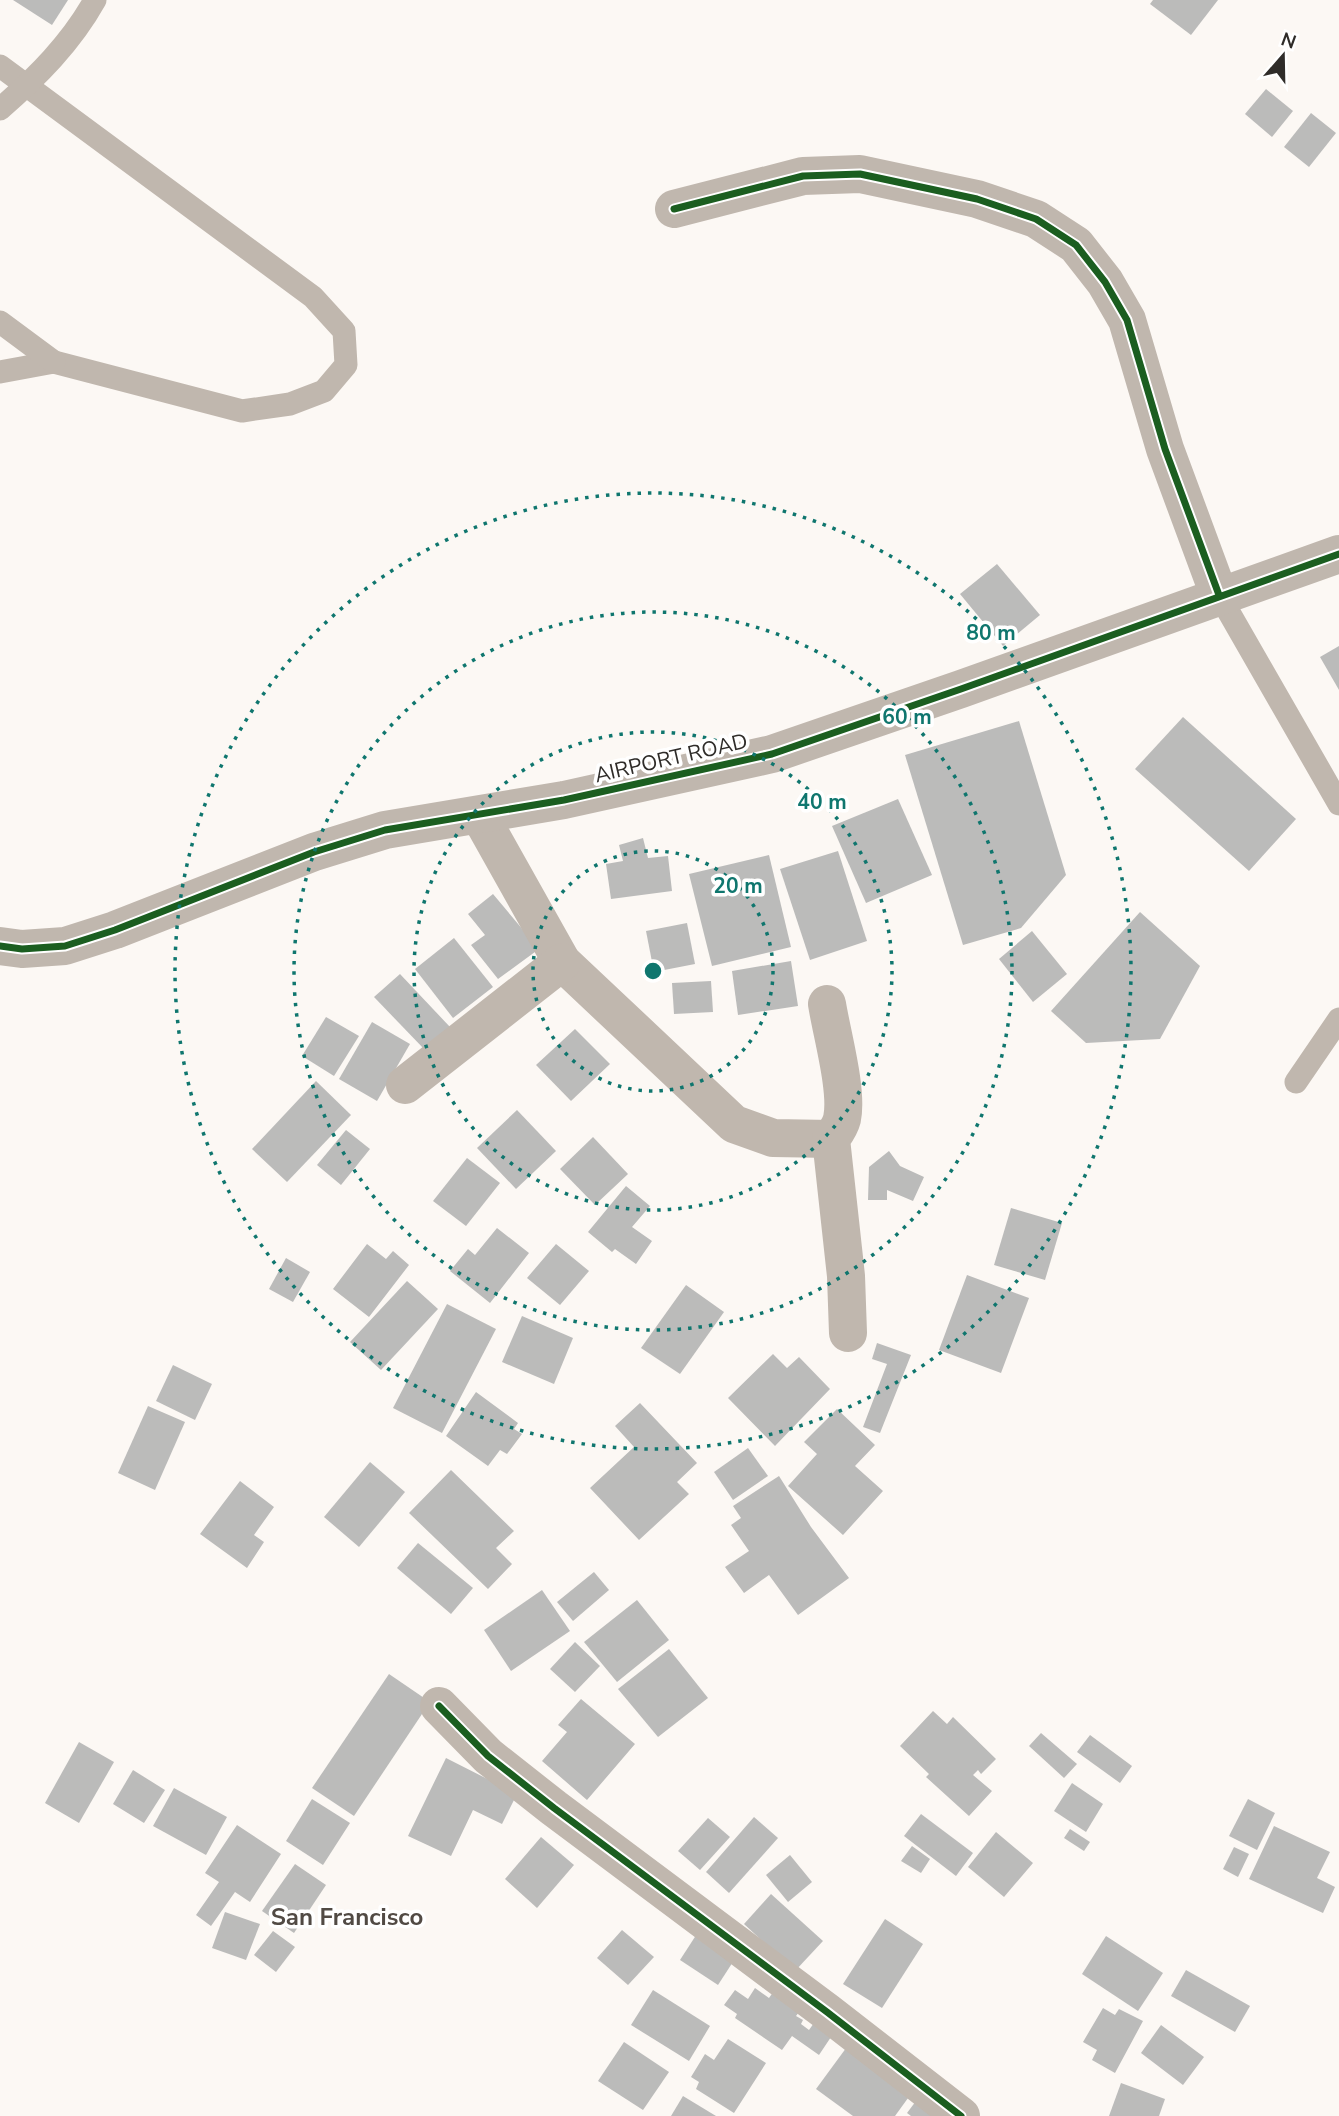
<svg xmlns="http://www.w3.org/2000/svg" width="1339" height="2116" font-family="'Nunito Sans',sans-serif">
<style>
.building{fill:#bbbbba}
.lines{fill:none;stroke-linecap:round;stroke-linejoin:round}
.lane{stroke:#c0b7ae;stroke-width:23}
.street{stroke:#c0b7ae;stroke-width:38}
.cycleway-casing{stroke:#fff;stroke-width:11}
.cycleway{stroke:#1b5e20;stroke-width:7}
.ring{fill:none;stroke:#0f766e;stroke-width:3.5;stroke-dasharray:3.5 7}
.labels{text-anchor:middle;stroke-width:7;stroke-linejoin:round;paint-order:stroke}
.street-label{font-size:21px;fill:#2f2c29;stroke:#fff}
.quarter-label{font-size:24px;font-weight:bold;fill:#514a44;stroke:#fff}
.centre{fill:#0f766e;stroke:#fff;stroke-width:3.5}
.ring-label{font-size:21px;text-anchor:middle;font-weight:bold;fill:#0f766e;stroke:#fff;stroke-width:7;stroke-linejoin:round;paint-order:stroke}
</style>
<rect width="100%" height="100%" fill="#fcf8f4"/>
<!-- building -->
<g class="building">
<path d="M 13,0 L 68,0 L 52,25 Z"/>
<path d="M 1153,0 L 1218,0 L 1191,35 L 1150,4 Z"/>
<path d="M 1266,89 L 1293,111 L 1272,137 L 1245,114 Z"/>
<path d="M 1311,113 L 1336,133 L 1309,167 L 1284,147 Z"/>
<path d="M 997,564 L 1040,615 L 1003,646 L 960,594 Z"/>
<path d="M 1339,646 L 1339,690 L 1320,657 Z"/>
<path d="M 1183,717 L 1296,819 L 1249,871 L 1135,769 Z"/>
<path d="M 1019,721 L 1066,875 L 1021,928 L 963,945 L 905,755 Z"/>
<path d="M 898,799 L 932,875 L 866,903 L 832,826 Z"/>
<path d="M 643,838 L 648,858 L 668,856 L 672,891 L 611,899 L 606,864 L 623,861 L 619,845 Z"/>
<path d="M 838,851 L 867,941 L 810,960 L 780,869 Z"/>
<path d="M 769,855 L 791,947 L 712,966 L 689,874 Z"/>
<path d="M 493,894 L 539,949 L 498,979 L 471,945 L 485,935 L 468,914 Z"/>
<path d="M 1140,912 L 1200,966 L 1160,1039 L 1086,1043 L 1051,1011 Z"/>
<path d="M 687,923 L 695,964 L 654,972 L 646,931 Z"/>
<path d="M 1032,931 L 1067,974 L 1033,1002 L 999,959 Z"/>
<path d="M 454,938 L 493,987 L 453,1018 L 415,969 Z"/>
<path d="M 791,961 L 798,1006 L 738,1015 L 732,971 Z"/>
<path d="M 400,974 L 450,1027 L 425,1050 L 374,997 Z"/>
<path d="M 711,981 L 713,1012 L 674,1014 L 672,983 Z"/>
<path d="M 326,1017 L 359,1036 L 334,1076 L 302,1056 Z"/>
<path d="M 372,1022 L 410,1044 L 377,1101 L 339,1079 Z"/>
<path d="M 575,1029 L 610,1064 L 571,1101 L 536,1065 Z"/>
<path d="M 316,1081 L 351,1115 L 287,1182 L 252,1149 Z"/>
<path d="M 517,1110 L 556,1151 L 516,1189 L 477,1148 Z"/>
<path d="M 346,1130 L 370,1149 L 341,1185 L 317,1165 Z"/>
<path d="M 593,1137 L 628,1174 L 595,1205 L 560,1169 Z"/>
<path d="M 889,1151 L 900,1166 L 924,1177 L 913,1201 L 887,1190 L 887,1200 L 868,1200 L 869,1167 Z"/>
<path d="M 467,1158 L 500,1183 L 466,1226 L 433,1201 Z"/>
<path d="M 626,1186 L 650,1206 L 632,1227 L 652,1241 L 636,1264 L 615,1249 L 612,1252 L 588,1232 Z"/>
<path d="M 1011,1208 L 1062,1223 L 1045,1280 L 994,1265 Z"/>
<path d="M 497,1228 L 529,1253 L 490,1303 L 450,1271 L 468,1249 L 475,1255 Z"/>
<path d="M 367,1244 L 386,1259 L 393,1251 L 409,1265 L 369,1317 L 333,1289 Z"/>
<path d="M 556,1244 L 589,1271 L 560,1305 L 527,1278 Z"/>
<path d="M 286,1258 L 310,1272 L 293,1302 L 269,1289 Z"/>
<path d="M 967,1275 L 1029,1298 L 1001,1373 L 939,1350 Z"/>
<path d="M 407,1281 L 438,1309 L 381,1370 L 350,1342 Z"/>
<path d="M 686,1285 L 724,1312 L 680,1374 L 641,1348 Z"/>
<path d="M 447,1304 L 496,1329 L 442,1433 L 393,1408 Z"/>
<path d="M 522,1316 L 573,1338 L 554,1384 L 502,1362 Z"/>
<path d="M 877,1343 L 911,1355 L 880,1433 L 863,1427 L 887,1364 L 872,1359 Z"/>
<path d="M 773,1354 L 787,1368 L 799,1357 L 830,1389 L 775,1446 L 728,1398 Z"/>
<path d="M 173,1365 L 212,1384 L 195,1420 L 156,1401 Z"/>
<path d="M 476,1392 L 518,1423 L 514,1429 L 522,1434 L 507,1454 L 500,1450 L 488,1466 L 446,1436 Z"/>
<path d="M 640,1403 L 697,1463 L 677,1482 L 689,1494 L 639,1540 L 590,1488 L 634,1447 L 615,1426 Z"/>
<path d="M 148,1406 L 185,1422 L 155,1490 L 118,1473 Z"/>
<path d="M 837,1409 L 875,1445 L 855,1466 L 883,1491 L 843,1535 L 788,1486 L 817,1454 L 804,1442 Z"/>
<path d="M 748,1448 L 768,1476 L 733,1500 L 714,1472 Z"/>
<path d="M 370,1462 L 405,1492 L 359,1547 L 324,1517 Z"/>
<path d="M 451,1470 L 514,1531 L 496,1548 L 512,1564 L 488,1589 L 409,1513 Z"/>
<path d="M 779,1476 L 811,1527 L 849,1578 L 798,1615 L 769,1575 L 744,1593 L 725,1567 L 749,1551 L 731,1525 L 741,1518 L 733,1506 Z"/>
<path d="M 240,1481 L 274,1507 L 254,1535 L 264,1542 L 247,1568 L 200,1534 Z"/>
<path d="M 418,1543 L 473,1588 L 451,1614 L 397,1568 Z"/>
<path d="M 594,1572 L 609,1590 L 573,1621 L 557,1602 Z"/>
<path d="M 542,1590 L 570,1631 L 511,1671 L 484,1630 Z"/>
<path d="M 637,1600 L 669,1640 L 617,1682 L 584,1642 Z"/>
<path d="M 575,1642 L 600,1666 L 575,1692 L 550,1669 Z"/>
<path d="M 669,1649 L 708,1698 L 658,1737 L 618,1689 Z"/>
<path d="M 389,1674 L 430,1702 L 354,1816 L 312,1788 Z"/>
<path d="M 581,1699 L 635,1744 L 587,1800 L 542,1761 L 567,1732 L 558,1725 Z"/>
<path d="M 933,1711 L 947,1724 L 953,1717 L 996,1759 L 981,1774 L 978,1770 L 973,1775 L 992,1791 L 969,1816 L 926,1777 L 929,1774 L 900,1746 Z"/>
<path d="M 1041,1733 L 1077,1764 L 1064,1778 L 1029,1746 Z"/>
<path d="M 1090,1735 L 1132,1766 L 1120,1783 L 1077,1752 Z"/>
<path d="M 79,1742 L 114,1762 L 79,1823 L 45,1803 Z"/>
<path d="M 446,1758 L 517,1794 L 502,1824 L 473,1810 L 451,1856 L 408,1836 Z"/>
<path d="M 133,1770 L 165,1790 L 144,1823 L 113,1804 Z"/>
<path d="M 1072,1783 L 1103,1804 L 1086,1832 L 1054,1811 Z"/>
<path d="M 174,1788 L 227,1817 L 206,1855 L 153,1826 Z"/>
<path d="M 312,1799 L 350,1823 L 323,1865 L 286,1841 Z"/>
<path d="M 1248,1799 L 1275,1813 L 1257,1850 L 1229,1836 Z"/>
<path d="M 921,1814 L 973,1853 L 956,1876 L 904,1836 Z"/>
<path d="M 754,1817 L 778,1838 L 729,1893 L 706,1872 Z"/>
<path d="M 708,1818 L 730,1837 L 700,1870 L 678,1851 Z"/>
<path d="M 237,1825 L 281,1854 L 250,1902 L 235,1892 L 211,1926 L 196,1915 L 219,1882 L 205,1873 Z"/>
<path d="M 1274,1826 L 1330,1852 L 1317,1878 L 1335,1887 L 1323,1913 L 1249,1879 Z"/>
<path d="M 1070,1829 L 1090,1842 L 1084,1851 L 1064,1838 Z"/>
<path d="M 996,1832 L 1033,1863 L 1004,1897 L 968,1867 Z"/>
<path d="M 541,1837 L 574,1865 L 537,1908 L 505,1879 Z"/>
<path d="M 912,1846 L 930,1859 L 921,1873 L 901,1861 Z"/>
<path d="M 1234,1847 L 1249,1854 L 1238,1877 L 1223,1869 Z"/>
<path d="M 790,1855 L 812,1882 L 788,1902 L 766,1875 Z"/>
<path d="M 295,1864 L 326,1885 L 294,1933 L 262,1911 Z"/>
<path d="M 771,1894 L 823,1941 L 795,1971 L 744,1924 Z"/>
<path d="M 225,1912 L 260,1924 L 246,1960 L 212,1948 Z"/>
<path d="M 885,1919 L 923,1944 L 882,2008 L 843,1984 Z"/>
<path d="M 702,1926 L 740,1951 L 718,1985 L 680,1960 Z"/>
<path d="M 622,1930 L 654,1957 L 628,1985 L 597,1958 Z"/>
<path d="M 273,1931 L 295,1947 L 276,1972 L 254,1955 Z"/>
<path d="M 1106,1936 L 1163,1973 L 1138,2011 L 1082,1974 Z"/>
<path d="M 1186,1970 L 1250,2006 L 1235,2032 L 1171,1996 Z"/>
<path d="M 755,1988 L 769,1998 L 776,1988 L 803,2007 L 796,2016 L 803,2020 L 801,2024 L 809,2030 L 821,2013 L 839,2025 L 819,2055 L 792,2036 L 782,2050 L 735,2018 L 737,2014 L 724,2005 L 735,1990 L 748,1999 Z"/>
<path d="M 653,1990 L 710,2026 L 689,2061 L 631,2025 Z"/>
<path d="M 1103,2008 L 1115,2015 L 1119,2009 L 1143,2021 L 1115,2073 L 1092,2060 L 1097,2050 L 1083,2042 Z"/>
<path d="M 1161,2025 L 1204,2057 L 1183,2085 L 1141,2053 Z"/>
<path d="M 728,2039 L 766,2063 L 734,2113 L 696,2089 L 699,2082 L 691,2077 L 705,2054 L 714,2060 Z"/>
<path d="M 852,2040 L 916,2087 L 895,2116 L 853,2116 L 816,2089 Z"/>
<path d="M 624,2042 L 669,2072 L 643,2110 L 598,2081 Z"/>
<path d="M 1121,2083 L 1165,2099 L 1159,2116 L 1109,2116 Z"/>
<path d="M 925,2089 L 940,2116 L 911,2116 L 907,2113 Z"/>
<path d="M 683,2096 L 716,2116 L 671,2116 Z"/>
</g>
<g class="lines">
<!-- lane -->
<g class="lane">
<path d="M 0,66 L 313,297 L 344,331 L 346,365 L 324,391 L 290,404 L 242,411 L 54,362 L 0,372"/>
<path d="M 0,109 C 37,77 71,43 95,0"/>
<path d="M 0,322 L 54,362"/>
<path d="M 1219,595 L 1339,804"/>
<path d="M 1296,1082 L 1339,1019"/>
</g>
<!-- street -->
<g class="street">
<path d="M 674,209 L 803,176 L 860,174 L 977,199 L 1036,219 L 1076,245 L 1105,282 L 1127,320 L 1165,449 L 1219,595"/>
<path d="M 480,816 L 562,962 L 734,1124 L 773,1138 L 831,1139"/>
<path d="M 0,946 L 22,949 L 65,946 L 115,930 L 314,852 L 385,830 L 564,800 L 772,754 L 961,689 L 1339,554"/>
<path d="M 827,1004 C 832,1035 848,1091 842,1119 C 840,1127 836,1132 831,1139 L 846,1276 L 848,1333"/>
<path d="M 405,1085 L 562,962"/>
<path d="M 439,1706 L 488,1756 L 554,1808 L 827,2012 L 961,2116"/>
</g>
<defs>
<g id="cycleway">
<path d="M 674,209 L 803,176 L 860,174 L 977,199 L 1036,219 L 1076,245 L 1105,282 L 1127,320 L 1165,449 L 1219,595"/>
<path d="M 0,946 L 22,949 L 65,946 L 115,930 L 314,852 L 385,830 L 564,800 L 772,754 L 961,689 L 1339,554"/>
<path d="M 439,1706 L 488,1756 L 554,1808 L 827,2012 L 961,2116"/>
</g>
</defs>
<!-- cycleway casing -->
<use href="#cycleway" class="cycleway-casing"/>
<!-- cycleway -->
<use href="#cycleway" class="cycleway"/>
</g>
<!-- distance rings -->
<g class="ring">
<circle cx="653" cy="971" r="120"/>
<circle cx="653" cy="971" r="239"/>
<circle cx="653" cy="971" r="359"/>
<circle cx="653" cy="971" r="478"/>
</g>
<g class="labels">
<!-- street labels -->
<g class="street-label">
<text transform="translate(671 758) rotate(-13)" y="7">AIRPORT ROAD</text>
</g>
<!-- quarter labels -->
<g class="quarter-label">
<text x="347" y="1925">San Francisco</text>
</g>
</g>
<circle cx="653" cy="971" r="10" class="centre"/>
<g class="ring-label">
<text x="991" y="640">80 m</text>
<text x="907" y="724">60 m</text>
<text x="822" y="809">40 m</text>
<text x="738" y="893">20 m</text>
</g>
<!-- north arrow -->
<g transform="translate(1283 56) rotate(20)" stroke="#ffffff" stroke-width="5" paint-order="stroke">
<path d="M0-5L12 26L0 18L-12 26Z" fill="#2f2c29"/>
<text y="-10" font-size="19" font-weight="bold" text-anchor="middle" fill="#2f2c29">N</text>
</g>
</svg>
